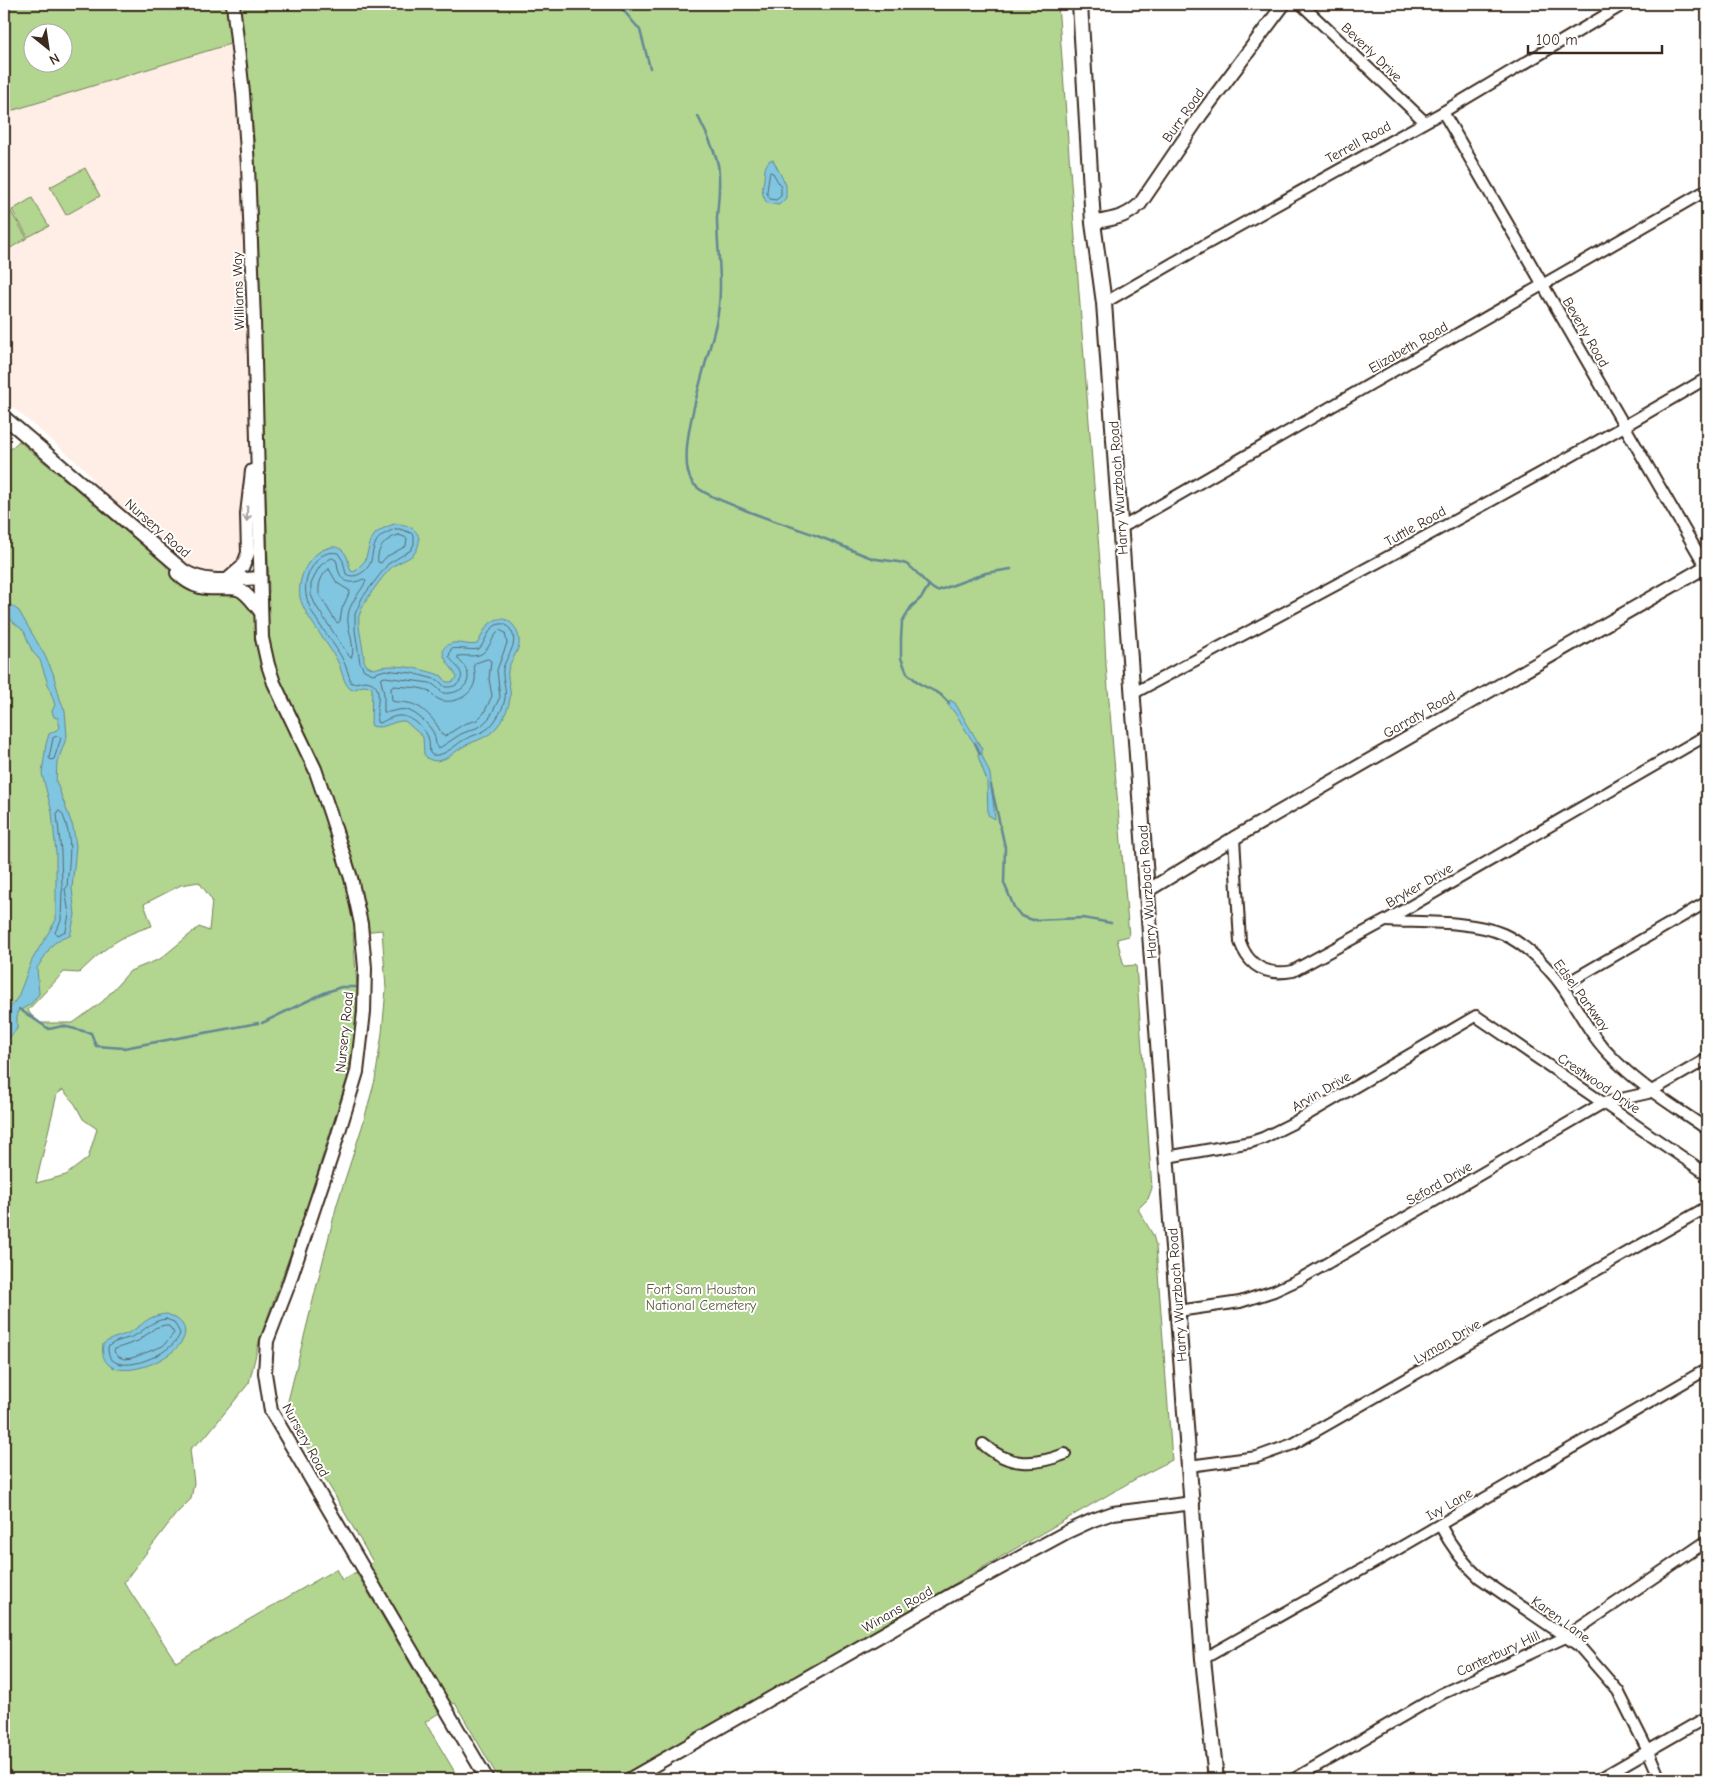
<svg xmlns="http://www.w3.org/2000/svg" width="1711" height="1783" font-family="'Comic Neue',sans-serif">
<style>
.built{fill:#feeee6}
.green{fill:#b2d590;stroke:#768057;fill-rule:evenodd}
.water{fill:#80c6e1;stroke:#648893}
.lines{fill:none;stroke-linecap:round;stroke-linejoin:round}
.shore{stroke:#57686c;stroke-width:1}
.stream{stroke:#648893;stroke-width:2.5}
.minor-casing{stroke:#3b2a1e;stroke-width:14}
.tertiary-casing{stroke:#3b2a1e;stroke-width:16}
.secondary-casing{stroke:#3b2a1e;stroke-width:18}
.minor{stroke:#fff;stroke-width:10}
.tertiary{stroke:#fff;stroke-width:12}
.secondary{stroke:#fff;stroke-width:14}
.oneway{stroke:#a79f9a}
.labels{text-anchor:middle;stroke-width:4;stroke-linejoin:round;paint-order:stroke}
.street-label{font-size:14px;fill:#3b2a1e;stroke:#fff}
.park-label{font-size:14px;fill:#5f5d40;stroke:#fff}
</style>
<rect width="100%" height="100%" fill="#fff"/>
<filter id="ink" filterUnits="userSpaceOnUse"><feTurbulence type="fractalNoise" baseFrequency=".02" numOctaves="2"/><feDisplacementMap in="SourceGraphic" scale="10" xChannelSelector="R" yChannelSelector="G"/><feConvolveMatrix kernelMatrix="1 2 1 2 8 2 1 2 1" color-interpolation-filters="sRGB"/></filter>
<g filter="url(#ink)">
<!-- built -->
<path class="built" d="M 231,44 L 238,119 L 249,294 L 249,451 L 243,505 L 243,548 L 239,562 L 233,567 L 226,571 L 213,573 L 201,572 L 190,568 L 96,485 L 85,469 L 4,400 L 4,113 Z"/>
<!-- green -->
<g class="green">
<path d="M 4,4 L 1058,4 L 1080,306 L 1103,601 L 1106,665 L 1129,936 L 1117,939 L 1124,966 L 1136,965 L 1152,1188 L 1148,1199 L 1138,1209 L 1153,1235 L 1156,1246 L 1172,1460 L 1139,1477 L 618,1779 L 499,1779 L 455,1703 L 451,1705 L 369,1565 L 373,1562 L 296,1428 L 288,1401 L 337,1204 L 362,1127 L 375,1080 L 382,1033 L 386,989 L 382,930 L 353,933 L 357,987 L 355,1035 L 347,1078 L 334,1120 L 301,1225 L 260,1338 L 249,1383 L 205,1437 L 190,1449 L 194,1483 L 191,1499 L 176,1514 L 124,1582 L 176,1662 L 336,1569 L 342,1580 L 356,1572 L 439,1713 L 425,1722 L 459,1779 L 4,1779 L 4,905 L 12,860 L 4,862 L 4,455 L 19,441 L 162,562 L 177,579 L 231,592 L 241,597 L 269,593 L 254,138 L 243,40 L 4,113 ZM 32,32 L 62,32 L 62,62 L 32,62 ZM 199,882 L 212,900 L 209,931 L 199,927 L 160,959 L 130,971 L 102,1002 L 73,1023 L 41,1023 L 31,1015 L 28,1010 L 64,972 L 79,973 C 104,949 118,936 152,926 L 144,904 L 181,885 ZM 63,1090 L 75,1104 L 83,1119 L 97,1129 L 88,1158 L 66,1175 L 36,1183 L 57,1094 Z"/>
<path d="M 85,168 L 100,196 L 66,215 L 50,187 Z"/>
<path d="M 32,198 L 49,226 L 28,237 L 12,210 Z"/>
<path d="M 8,207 L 27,238 L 4,252 L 4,209 Z"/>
</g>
<!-- water -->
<g class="water">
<path d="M 770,160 L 773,160 L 786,185 L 786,198 L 779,205 L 767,203 C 761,194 762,190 764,179 C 765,171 764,166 770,160 Z"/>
<path d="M 394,524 C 410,523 426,533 416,551 C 411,560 398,561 391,568 C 381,578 363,602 359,616 C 357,625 364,649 364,661 L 367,666 L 374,669 C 392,662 424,669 442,676 L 446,682 L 452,682 L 457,678 C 456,670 429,648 453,643 C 461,642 468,646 477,644 C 482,637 484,627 492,622 C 507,611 521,630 519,645 C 517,654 510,661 508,670 C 507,676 509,683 510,689 C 512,703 504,720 494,730 C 485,740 471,741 461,748 C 451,755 439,766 427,758 L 424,754 L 423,737 L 405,721 C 393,720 384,730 372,726 L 371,724 L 372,687 L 363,686 L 352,690 C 343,685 342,669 337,660 C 328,643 303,614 300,597 C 297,578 309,553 328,548 C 333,546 339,547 342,550 C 349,556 348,564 351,571 L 354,572 L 365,561 L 371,540 L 376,533 L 384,528 Z"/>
<path d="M 4,591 L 7,602 L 19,611 L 44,654 L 53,673 L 60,699 L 65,711 L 67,736 L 57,763 L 56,781 L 73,827 L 76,846 L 72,889 L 75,915 L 70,936 L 63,937 L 52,945 L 37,968 L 39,994 L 31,1004 L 17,1012 L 17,1029 L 4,1043 L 4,1020 L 6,1013 L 18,997 L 32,960 L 56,920 L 56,853 L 52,812 L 42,774 L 46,744 L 49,734 L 60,728 L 58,718 L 54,717 L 52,711 L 55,705 L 40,660 L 32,651 L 24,631 L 13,622 L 4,610 Z"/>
<path d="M 950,700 L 955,703 L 982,749 L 982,755 L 990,774 L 995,819 L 988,815 L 987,781 L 978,756 L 979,748 C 966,736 961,717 947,704 Z"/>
<path d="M 167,1314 C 233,1339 94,1406 103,1344 C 114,1336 122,1337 132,1331 C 147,1322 147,1316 167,1314 Z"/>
</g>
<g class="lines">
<!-- shore -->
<g class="shore">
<path d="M 770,172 L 773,173 L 781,187 L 781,196 L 776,200 L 770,199 L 767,193 Z"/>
<path d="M 395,529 L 400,529 L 411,533 L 414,536 L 414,544 L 411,550 L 388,564 L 362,598 L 355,614 L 355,630 L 360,663 L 364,670 L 373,674 L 385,670 L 412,673 L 438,680 L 445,687 C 451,687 456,687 460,681 C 466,672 452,663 449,656 L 451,649 C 460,647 469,651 479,649 C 486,642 489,624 501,624 C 504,623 508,626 510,629 C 520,643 507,655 503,668 C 502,674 504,681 505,687 C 507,700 502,711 494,722 C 486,734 473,734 462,741 C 453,747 443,757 432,755 L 430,753 C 429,747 430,742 428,737 C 424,727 410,715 399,716 C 393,716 386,720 380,723 L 377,722 C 375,707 386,684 366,681 C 360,681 356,684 351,683 C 349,675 346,666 342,658 C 326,628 288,598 315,563 C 320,555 328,551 338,553 L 343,561 L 346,574 C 355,580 368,571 371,561 C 372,555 373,548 376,542 C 380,535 388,532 395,529 Z"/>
<path d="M 399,535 L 407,538 L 406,546 L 386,557 L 381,563 L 378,562 C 376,549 386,538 399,535 Z"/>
<path d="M 332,558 L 336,560 C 338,564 337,568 339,572 C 343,584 354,584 363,579 L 366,581 C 361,592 349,603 348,616 C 346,627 357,649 351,658 L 349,656 L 316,606 L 311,595 L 311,584 L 317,571 L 321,565 Z"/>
<path d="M 329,569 L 337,583 L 350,591 L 342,609 L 340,621 L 338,623 L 336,622 L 319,594 C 318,585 321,574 329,569 Z"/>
<path d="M 500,630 L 505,633 L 507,643 L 497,670 L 500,697 L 490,717 L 481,726 L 461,734 L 438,749 C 435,745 436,739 434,734 C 430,725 417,713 407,710 C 399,708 391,713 384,712 L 384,694 L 381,681 L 382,678 L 385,677 L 430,683 L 434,685 L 443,693 C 457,695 474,685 466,669 C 464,665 461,662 458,659 L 458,656 C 464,655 472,657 479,655 C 490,651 491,637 500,630 Z"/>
<path d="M 488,659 L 491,661 L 489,679 L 492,696 L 484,713 L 477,720 L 464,724 L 445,736 L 442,735 C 437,722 423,705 408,703 C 402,701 397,703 392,701 L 391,688 L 394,686 C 403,687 422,687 429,691 C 432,693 434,697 438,699 C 452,706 473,696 475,680 C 476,675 474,669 474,664 Z"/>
<path d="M 58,736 L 61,738 L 54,759 L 51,760 L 49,758 L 53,738 Z"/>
<path d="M 59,811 L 62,813 C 74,841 69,858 67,887 L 65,889 L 69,914 L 66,931 L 57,935 L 55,932 L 61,921 L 62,891 L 63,889 L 62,887 L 61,852 L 57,814 Z"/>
<path d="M 166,1319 L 174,1322 L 180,1333 C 175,1355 106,1383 108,1347 C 115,1340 125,1340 134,1336 C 147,1329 150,1321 166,1319 Z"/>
<path d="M 166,1325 L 170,1327 L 174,1333 L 163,1346 L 132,1358 L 124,1359 L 119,1357 L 114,1352 L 115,1349 L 138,1341 L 155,1328 Z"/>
</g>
<!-- stream -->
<g class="stream">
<path d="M 618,4 L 640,30 L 650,68"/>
<path d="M 698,116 C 705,132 715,148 718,165 C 721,183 718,201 717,218 C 717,249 723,281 718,313 C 713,349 672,452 692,482 C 700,494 731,504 745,510 C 769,520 795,527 820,537 C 837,543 854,552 872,558 C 883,561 895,560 906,564 C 918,570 925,586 937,591 L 986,573 L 1011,569"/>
<path d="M 929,585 L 922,597 L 911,607 L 902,622 L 901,638 L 901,658 L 907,673 L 920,684 L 940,694 L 949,703"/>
<path d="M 975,743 L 980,754"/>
<path d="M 991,785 L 1005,847 L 1004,883 L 1014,907 L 1021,916 L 1033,920 L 1083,918 L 1111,923"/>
<path d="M 19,1009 L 49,1029 L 63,1026 L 91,1033 L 96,1046 L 124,1048 L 258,1023"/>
<path d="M 262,1023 L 324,993 L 341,987 L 357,987"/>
</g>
<defs>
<g id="minor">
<path d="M 1301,4 L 1424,121"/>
<path d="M 1443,112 L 1706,567"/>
<path d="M 1104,303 L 1201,247 L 1443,112 L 1624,4"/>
<path d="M 1121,528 L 1707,190"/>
<path d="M 1134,693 C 1326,590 1519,489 1707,378"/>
<path d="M 1234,838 L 1240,942 C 1249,967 1267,976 1293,971 L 1385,921 L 1707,735"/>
<path d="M 1386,921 C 1420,923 1472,920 1503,934 C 1525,944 1548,967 1562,986 C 1578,1009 1590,1035 1610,1055 C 1638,1085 1674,1106 1707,1129"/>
<path d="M 1562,986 L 1707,902"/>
<path d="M 1167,1157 L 1251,1142 L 1263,1138 L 1293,1123 L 1476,1016 L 1707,1174"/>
<path d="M 1178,1311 L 1240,1302 L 1274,1291 L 1300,1279 L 1603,1103 L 1648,1093 L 1707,1059"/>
<path d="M 983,1444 C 1009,1467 1034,1466 1065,1454"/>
<path d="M 1189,1466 L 1257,1457 L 1293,1444 L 1707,1207"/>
<path d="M 1440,1525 C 1451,1546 1462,1562 1480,1578 L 1579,1646 L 1618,1691 L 1648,1751 L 1660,1779"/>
<path d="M 1203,1659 L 1391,1553 L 1707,1369"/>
<path d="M 1294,1779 L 1441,1694 L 1566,1637 L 1707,1541"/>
<path d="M 1599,1779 L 1707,1717"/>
</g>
<g id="tertiary">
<path d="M 233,4 L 243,93 L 248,166 L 254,321 L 262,638 L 268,665 L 274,683 L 315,769 L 330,813 L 351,878 L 361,924 L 365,968 L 364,1012 L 357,1072 L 332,1154 L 287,1289 L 267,1341 L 265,1373 L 271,1411 L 487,1779"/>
<path d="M 1093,223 C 1113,218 1124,219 1140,204 L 1200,116 L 1284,4"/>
<path d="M 4,417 L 184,571 C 207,585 234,579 260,578"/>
<path d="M 177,573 C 193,589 205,589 227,588 C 232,588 237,588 242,591 C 249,596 255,604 260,611"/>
<path d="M 227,580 L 243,566 L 248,553 L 247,514 L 252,471"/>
<path d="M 1147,891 L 1234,838 L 1707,566"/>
<path d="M 630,1779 L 958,1591 L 1067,1532 L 1093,1520 L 1113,1513 L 1193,1503"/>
</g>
<path id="secondary" d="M 1080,4 L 1093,223 L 1104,303 L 1203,1659 L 1216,1779"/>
</defs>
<!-- minor casing -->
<use href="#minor" class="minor-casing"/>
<!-- tertiary casing -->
<use href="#tertiary" class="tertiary-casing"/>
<!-- secondary casing -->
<use href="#secondary" class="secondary-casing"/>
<!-- minor -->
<use href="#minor" class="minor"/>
<!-- tertiary -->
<use href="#tertiary" class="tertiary"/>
<!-- secondary -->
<use href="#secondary" class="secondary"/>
</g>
<!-- one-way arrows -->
<defs><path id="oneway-shaft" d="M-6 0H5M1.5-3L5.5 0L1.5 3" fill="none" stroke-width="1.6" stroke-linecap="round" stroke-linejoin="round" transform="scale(1.25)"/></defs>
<use class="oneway" href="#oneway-shaft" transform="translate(247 514) rotate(92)"/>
</g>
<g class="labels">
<!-- street labels -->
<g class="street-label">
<text transform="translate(1372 52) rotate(44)" y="5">Beverly Drive</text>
<text transform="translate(1183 115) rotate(-55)" y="5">Burr Road</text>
<text transform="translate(1358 142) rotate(-29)" y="5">Terrell Road</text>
<text transform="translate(238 291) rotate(-92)" y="5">Williams Way</text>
<text transform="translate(1586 332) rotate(60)" y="5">Beverly Road</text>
<text transform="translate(1408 347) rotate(-30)" y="5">Elizabeth Road</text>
<text transform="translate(1118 488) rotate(-94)" y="5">Harry Wurzbach Road</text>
<text transform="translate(1415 526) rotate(-29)" y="5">Tuttle Road</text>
<text transform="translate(158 528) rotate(41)" y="5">Nursery Road</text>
<text transform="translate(1419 714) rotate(-30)" y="5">Garraty Road</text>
<text transform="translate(1419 885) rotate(-30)" y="5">Bryker Drive</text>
<text transform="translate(1147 892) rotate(-94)" y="5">Harry Wurzbach Road</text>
<text transform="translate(1582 995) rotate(54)" y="5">Edsel Parkway</text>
<text transform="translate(344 1032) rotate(-84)" y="5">Nursery Road</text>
<text transform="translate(1599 1083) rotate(34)" y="5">Crestwood Drive</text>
<text transform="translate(1321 1091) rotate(-30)" y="5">Arvin Drive</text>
<text transform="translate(1439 1183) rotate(-30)" y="5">Seford Drive</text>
<text transform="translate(1177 1295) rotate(-94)" y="5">Harry Wurzbach Road</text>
<text transform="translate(1447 1341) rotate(-30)" y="5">Lyman Drive</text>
<text transform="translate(306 1440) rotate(61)" y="5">Nursery Road</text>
<text transform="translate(1449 1504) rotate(-30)" y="5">Ivy Lane</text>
<text transform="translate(897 1609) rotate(-30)" y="5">Winans Road</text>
<text transform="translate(1561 1619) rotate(36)" y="5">Karen Lane</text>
<text transform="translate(1498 1653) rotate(-25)" y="5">Canterbury Hill</text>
</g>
<!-- park labels -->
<g class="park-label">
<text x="701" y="1294">Fort Sam Houston<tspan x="701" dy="16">National Cemetery</tspan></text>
</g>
</g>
<!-- margin -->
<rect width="1711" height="1783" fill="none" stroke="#fff" stroke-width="20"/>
<rect x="10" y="10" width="1691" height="1763" fill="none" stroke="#3b2a1e" stroke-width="2" filter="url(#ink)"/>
<!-- north arrow -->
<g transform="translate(48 48) rotate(150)"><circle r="24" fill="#ffffff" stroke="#b1aaa5"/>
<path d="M0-4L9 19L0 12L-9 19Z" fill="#3b2a1e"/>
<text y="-8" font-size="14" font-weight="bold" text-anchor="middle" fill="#3b2a1e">N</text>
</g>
<!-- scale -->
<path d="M1528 45v8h134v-8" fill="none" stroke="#3b2a1e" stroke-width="2.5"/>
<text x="1536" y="45" font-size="15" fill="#3b2a1e" stroke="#ffffff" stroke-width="4" paint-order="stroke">100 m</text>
</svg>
